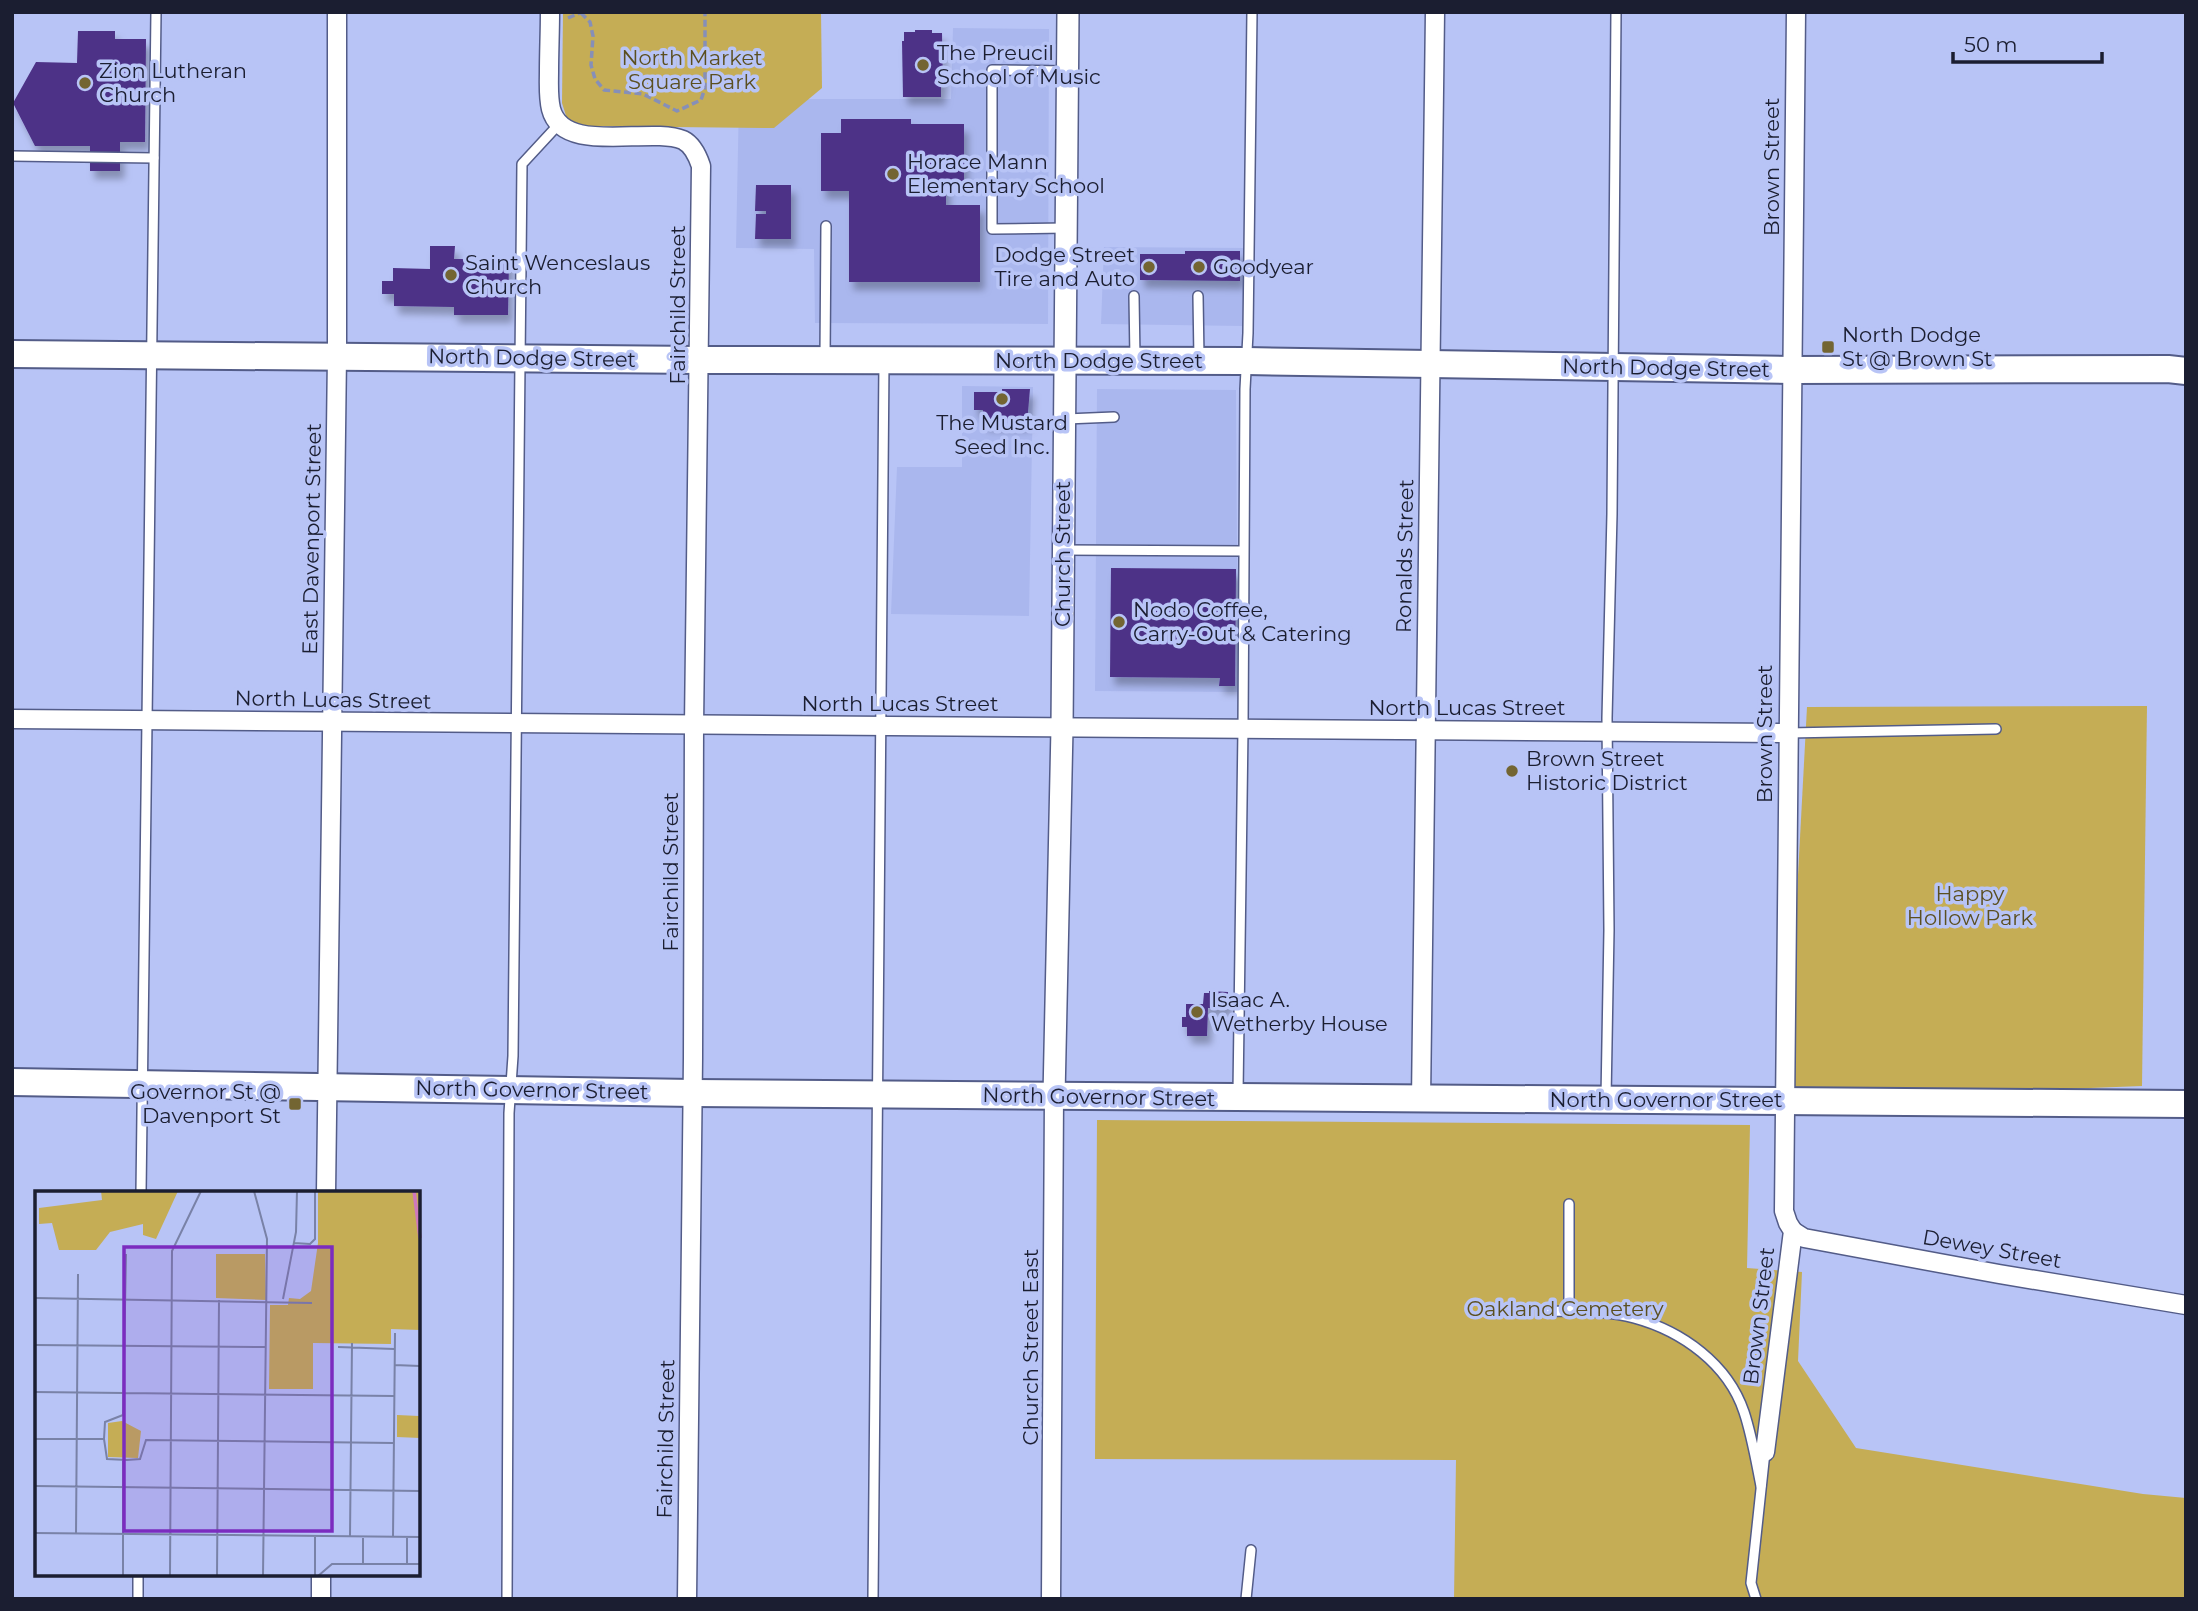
<svg xmlns="http://www.w3.org/2000/svg" width="2198" height="1611" font-family="Montserrat,sans-serif">
<style>
.built{fill:#aab7ee}
.green{fill:#c5ad55}
.building{fill:#4d3187;filter:url(#shadow)}
.lines{fill:none;stroke-linecap:round;stroke-linejoin:round}
.service-casing{stroke:#535c88;stroke-width:12}
.minor-casing{stroke:#535c88;stroke-width:21}
.tertiary-casing{stroke:#535c88;stroke-width:24}
.primary-casing{stroke:#535c88;stroke-width:30}
.path{stroke:#868fb8;stroke-width:3.5;stroke-dasharray:7 3.5;stroke-linecap:butt}
.service{stroke:#fff;stroke-width:9}
.minor{stroke:#fff;stroke-width:18}
.tertiary{stroke:#fff;stroke-width:21}
.primary{stroke:#fff;stroke-width:26}
.poi-dot{fill:#736532;stroke:#b8c4f6;stroke-width:2.5}
.labels{text-anchor:middle;stroke-width:7;stroke-linejoin:round;paint-order:stroke}
.poi-label{font-size:21px;fill:#1b1e31;stroke:#b8c4f6;text-anchor:start}
.park-label{font-size:21px;fill:#5b4f20;stroke:#b8c4f6}
.street-label{font-size:21px;fill:#1b1e31;stroke:#b8c4f6}
.inset-river{fill:none;stroke:#ce78bd;stroke-width:3.5}
.inset-road{fill:none;stroke:#7982a7;stroke-width:2}
.view{fill:#7b2cbf;fill-opacity:0.15;stroke:#7b2cbf;stroke-width:3.5}
.inset-edge{fill:none;stroke:#1b1e31;stroke-width:3.5}
</style>
<defs>
<filter id="shadow"><feDropShadow dx="4.5" dy="8" stdDeviation="3.5" flood-color="#0004"/></filter>
</defs>
<rect width="100%" height="100%" fill="#b8c4f6"/>
<!-- built -->
<g class="built">
<path d="M 953,28 L 1049,29 L 1048,324 L 815,323 L 814,249 L 736,248 L 739,99 L 951,99 Z"/>
<path d="M 1104,247 L 1245,248 L 1243,326 L 1101,324 Z"/>
<path d="M 962,386 L 1033,387 L 1029,616 L 891,614 L 897,467 L 962,467 Z"/>
<path d="M 1097,389 L 1236,390 L 1238,692 L 1095,691 Z"/>
</g>
<!-- green -->
<g class="green">
<path d="M 563,12 L 821,12 L 822,88 L 774,128 L 582,126 L 567,119 L 562,103 Z"/>
<path d="M 2147,706 L 2142,1086 L 1786,1100 L 1807,707 Z"/>
<path d="M 1097,1120 L 1750,1125 L 1747,1268 L 1802,1272 L 1798,1361 L 1856,1448 L 2143,1494 L 2186,1498 L 2186,1599 L 1454,1599 L 1456,1460 L 1095,1459 Z"/>
</g>
<!-- building -->
<g class="building">
<path d="M 915,30 L 932,30 L 932,33 L 942,33 L 943,87 L 941,87 L 941,97 L 903,97 L 902,41 L 904,41 L 904,32 L 915,32 Z"/>
<path d="M 78,31 L 115,31 L 115,39 L 146,39 L 145,142 L 120,142 L 120,171 L 90,171 L 90,146 L 35,146 L 13,103 L 36,62 L 77,63 Z"/>
<path d="M 841,119 L 911,119 L 911,124 L 964,124 L 964,181 L 946,181 L 946,205 L 980,205 L 980,282 L 849,282 L 849,191 L 821,191 L 821,133 L 841,133 Z"/>
<path d="M 756,185 L 791,185 L 791,239 L 755,239 L 756,214 L 766,214 L 766,211 L 755,211 Z"/>
<path d="M 430,246 L 455,246 L 454,259 L 509,259 L 508,315 L 454,315 L 454,307 L 394,306 L 394,294 L 382,294 L 382,281 L 393,281 L 393,268 L 430,269 Z"/>
<path d="M 1185,251 L 1240,251 L 1240,281 L 1140,280 L 1140,254 L 1185,254 Z"/>
<path d="M 1002,389 L 1030,389 L 1027,423 L 983,423 L 983,410 L 974,410 L 974,392 L 1002,392 Z"/>
<path d="M 1111,568 L 1236,569 L 1235,686 L 1219,686 L 1220,678 L 1110,677 Z"/>
<path d="M 1209,991 L 1228,992 L 1228,1008 L 1208,1008 L 1207,1036 L 1187,1036 L 1187,1027 L 1182,1027 L 1182,1017 L 1186,1017 L 1186,1004 L 1203,1004 L 1204,993 L 1209,993 Z"/>
</g>
<g class="lines">
<defs>
<g id="service">
<path d="M 12,156 L 154,158"/>
<path d="M 1066,228 L 992,229 L 992,70 L 1067,71"/>
<path d="M 1134,296 L 1135,359"/>
<path d="M 1198,296 L 1199,359"/>
<path d="M 825,358 L 826,226"/>
<path d="M 1066,419 L 1114,417"/>
<path d="M 1063,550 L 1243,551"/>
<path d="M 1788,733 L 1996,729"/>
<path d="M 1238,1093 L 1243,729 L 1245,389 L 1248,333 L 1252,12"/>
<path d="M 1606,1098 L 1609,930 L 1607,718 L 1612,514 L 1616,12"/>
<path d="M 141,1193 L 156,12"/>
<path d="M 1569,1204 L 1569,1312"/>
<path d="M 1543,1311 C 1572,1312 1606,1310 1634,1318 C 1682,1331 1728,1364 1744,1412 C 1752,1436 1756,1461 1761,1486"/>
<path d="M 138,1599 L 138,1574"/>
<path d="M 507,1599 L 509,1113 L 513,1056 L 522,164 L 559,124"/>
<path d="M 873,1599 L 884,362"/>
<path d="M 1246,1599 L 1251,1550"/>
<path d="M 1756,1599 L 1751,1583 L 1765,1452"/>
</g>
<g id="minor">
<path d="M 550,12 C 550,32 549,52 549,71 C 549,83 548,97 551,109 C 563,156 649,126 683,140 C 693,145 698,157 701,166 L 694,726 L 693,1058 L 687,1599"/>
<path d="M 12,719 L 1788,733"/>
<path d="M 1421,1100 L 1435,12"/>
<path d="M 326,1193 L 337,355 L 337,12"/>
<path d="M 1793,1231 L 1804,1238 L 1999,1274 L 2186,1305"/>
<path d="M 1765,1452 L 1793,1231 L 1788,1223 L 1784,1211 L 1796,12"/>
<path d="M 321,1574 L 321,1599"/>
<path d="M 1051,1599 L 1054,1096"/>
</g>
<path id="tertiary" d="M 1054,1096 L 1062,728 L 1068,12"/>
<g id="primary">
<path d="M 12,354 L 700,360 L 1247,361 L 1793,370 L 2168,369 L 2186,371"/>
<path d="M 12,1082 L 693,1093 L 2186,1104"/>
</g>
</defs>
<!-- service casing -->
<use href="#service" class="service-casing"/>
<!-- minor casing -->
<use href="#minor" class="minor-casing"/>
<!-- tertiary casing -->
<use href="#tertiary" class="tertiary-casing"/>
<!-- primary casing -->
<use href="#primary" class="primary-casing"/>
<!-- path -->
<g class="path">
<path d="M 581,13 L 590,22 L 593,36 L 591,65 L 595,79 L 604,90 L 643,94 L 677,111 L 701,100 L 705,88 L 705,12"/>
<path d="M 568,18 L 582,12"/>
</g>
<!-- service -->
<use href="#service" class="service"/>
<!-- minor -->
<use href="#minor" class="minor"/>
<!-- tertiary -->
<use href="#tertiary" class="tertiary"/>
<!-- primary -->
<use href="#primary" class="primary"/>
</g>
<!-- markers -->
<g class="poi-dot">
<circle cx="923" cy="65" r="7"/>
<circle cx="85" cy="83" r="7"/>
<circle cx="893" cy="174" r="7"/>
<circle cx="1149" cy="267" r="7"/>
<circle cx="1199" cy="267" r="7"/>
<circle cx="451" cy="275" r="7"/>
<rect x="1821" y="340" width="14" height="14" rx="3.5"/>
<circle cx="1002" cy="399" r="7"/>
<circle cx="1119" cy="622" r="7"/>
<circle cx="1512" cy="771" r="7"/>
<circle cx="1197" cy="1012" r="7"/>
<rect x="288" y="1097" width="14" height="14" rx="3.5"/>
</g>
<g class="labels">
<!-- poi labels -->
<g class="poi-label">
<text x="937" y="60">The Preucil<tspan x="937" dy="24">School of Music</tspan></text>
<text x="99" y="78">Zion Lutheran<tspan x="99" dy="24">Church</tspan></text>
<text x="907" y="169">Horace Mann<tspan x="907" dy="24">Elementary School</tspan></text>
<text x="1135" y="262" text-anchor="end">Dodge Street<tspan x="1135" dy="24">Tire and Auto</tspan></text>
<text x="465" y="270">Saint Wenceslaus<tspan x="465" dy="24">Church</tspan></text>
<text x="1213" y="274">Goodyear</text>
<text x="1842" y="342">North Dodge<tspan x="1842" dy="24">St @ Brown St</tspan></text>
<text x="1002" y="430" text-anchor="middle">The Mustard<tspan x="1002" dy="24">Seed Inc.</tspan></text>
<text x="1133" y="617">Nodo Coffee,<tspan x="1133" dy="24">Carry-Out &amp; Catering</tspan></text>
<text x="1526" y="766">Brown Street<tspan x="1526" dy="24">Historic District</tspan></text>
<text x="1211" y="1007">Isaac A.<tspan x="1211" dy="24">Wetherby House</tspan></text>
<text x="281" y="1099" text-anchor="end">Governor St @<tspan x="281" dy="24">Davenport St</tspan></text>
</g>
<!-- park labels -->
<g class="park-label">
<text x="692" y="65">North Market<tspan x="692" dy="24">Square Park</tspan></text>
<text x="1970" y="901">Happy<tspan x="1970" dy="24">Hollow Park</tspan></text>
<text x="1565" y="1316">Oakland Cemetery</text>
</g>
<!-- street labels -->
<g class="street-label">
<text transform="translate(1772 167) rotate(-90)" y="7">Brown Street</text>
<text transform="translate(678 305) rotate(-90)" y="7">Fairchild Street</text>
<text transform="translate(532 358) rotate(1)" y="7">North Dodge Street</text>
<text x="1099" y="368">North Dodge Street</text>
<text transform="translate(1666 368) rotate(1)" y="7">North Dodge Street</text>
<text transform="translate(312 539) rotate(-89)" y="7">East Davenport Street</text>
<text transform="translate(1063 554) rotate(-90)" y="7">Church Street</text>
<text transform="translate(1405 556) rotate(-89)" y="7">Ronalds Street</text>
<text transform="translate(333 700) rotate(1)" y="7">North Lucas Street</text>
<text x="900" y="711">North Lucas Street</text>
<text x="1467" y="715">North Lucas Street</text>
<text transform="translate(1765 734) rotate(-90)" y="7">Brown Street</text>
<text transform="translate(671 872) rotate(-90)" y="7">Fairchild Street</text>
<text transform="translate(532 1090) rotate(1)" y="7">North Governor Street</text>
<text transform="translate(1099 1097) rotate(1)" y="7">North Governor Street</text>
<text x="1666" y="1107">North Governor Street</text>
<text transform="translate(1992 1249) rotate(10)" y="7">Dewey Street</text>
<text transform="translate(1759 1316) rotate(-83)" y="7">Brown Street</text>
<text transform="translate(1031 1347) rotate(-90)" y="7">Church Street East</text>
<text transform="translate(666 1439) rotate(-89)" y="7">Fairchild Street</text>
</g>
</g>
<!-- overview -->
<g transform="translate(35 1191)">
<rect width="385" height="385" fill="#b8c4f6"/>
<path d="M 66,0 L 143,0 L 121,48 L 108,44 L 108,33 L 75,41 L 61,59 L 24,59 L 17,32 L 4,33 L 4,17 L 67,9 ZM 283,0 L 385,0 L 385,139 L 356,138 L 356,153 L 278,152 L 278,198 L 234,198 L 235,114 L 253,114 L 254,107 L 265,108 L 276,100 L 283,52 ZM 181,63 L 230,63 L 231,109 L 181,107 ZM 385,219 L 385,247 L 362,246 L 362,224 L 384,225 ZM 87,230 L 106,240 L 103,267 L 73,266 L 73,232 Z" fill="#c5ad55"/>
<path class="inset-river" d="M 379,0 L 385,47"/>
<path class="inset-road" d="M 219,0 L 232,48 L 228,385M 259,52 L 275,53 L 280,48 L 280,0M 0,107 L 277,112M 248,108 L 261,41 L 262,0M 0,154 L 231,156M 303,156 L 359,158M 359,174 L 385,175M 0,201 L 359,205M 0,248 L 69,248 L 72,268 L 92,269 L 105,268 L 111,249 L 358,252M 69,248 L 70,231 L 88,224 L 91,63M 0,295 L 385,300M 0,342 L 385,346M 41,343 L 43,83M 280,345 L 280,385M 315,345 L 317,152M 328,345 L 328,373M 358,346 L 360,142M 372,373 L 372,346M 88,385 L 88,269M 135,385 L 137,60 L 166,0M 182,385 L 184,109M 283,385 L 297,373 L 385,373"/>
<path class="view" d="M 89,56 L 297,56 L 297,340 L 89,340 Z"/>
<rect width="385" height="385" class="inset-edge"/>
</g>
<!-- border -->
<rect width="2198" height="1611" fill="none" stroke="#1b1e31" stroke-width="28"/>
<!-- scale -->
<path d="M1953 52v10h149v-10" fill="none" stroke="#1b1e31" stroke-width="3.5"/>
<text x="1964" y="52" font-size="21" fill="#1b1e31" stroke="#b8c4f6" stroke-width="5" paint-order="stroke">50 m</text>
</svg>
